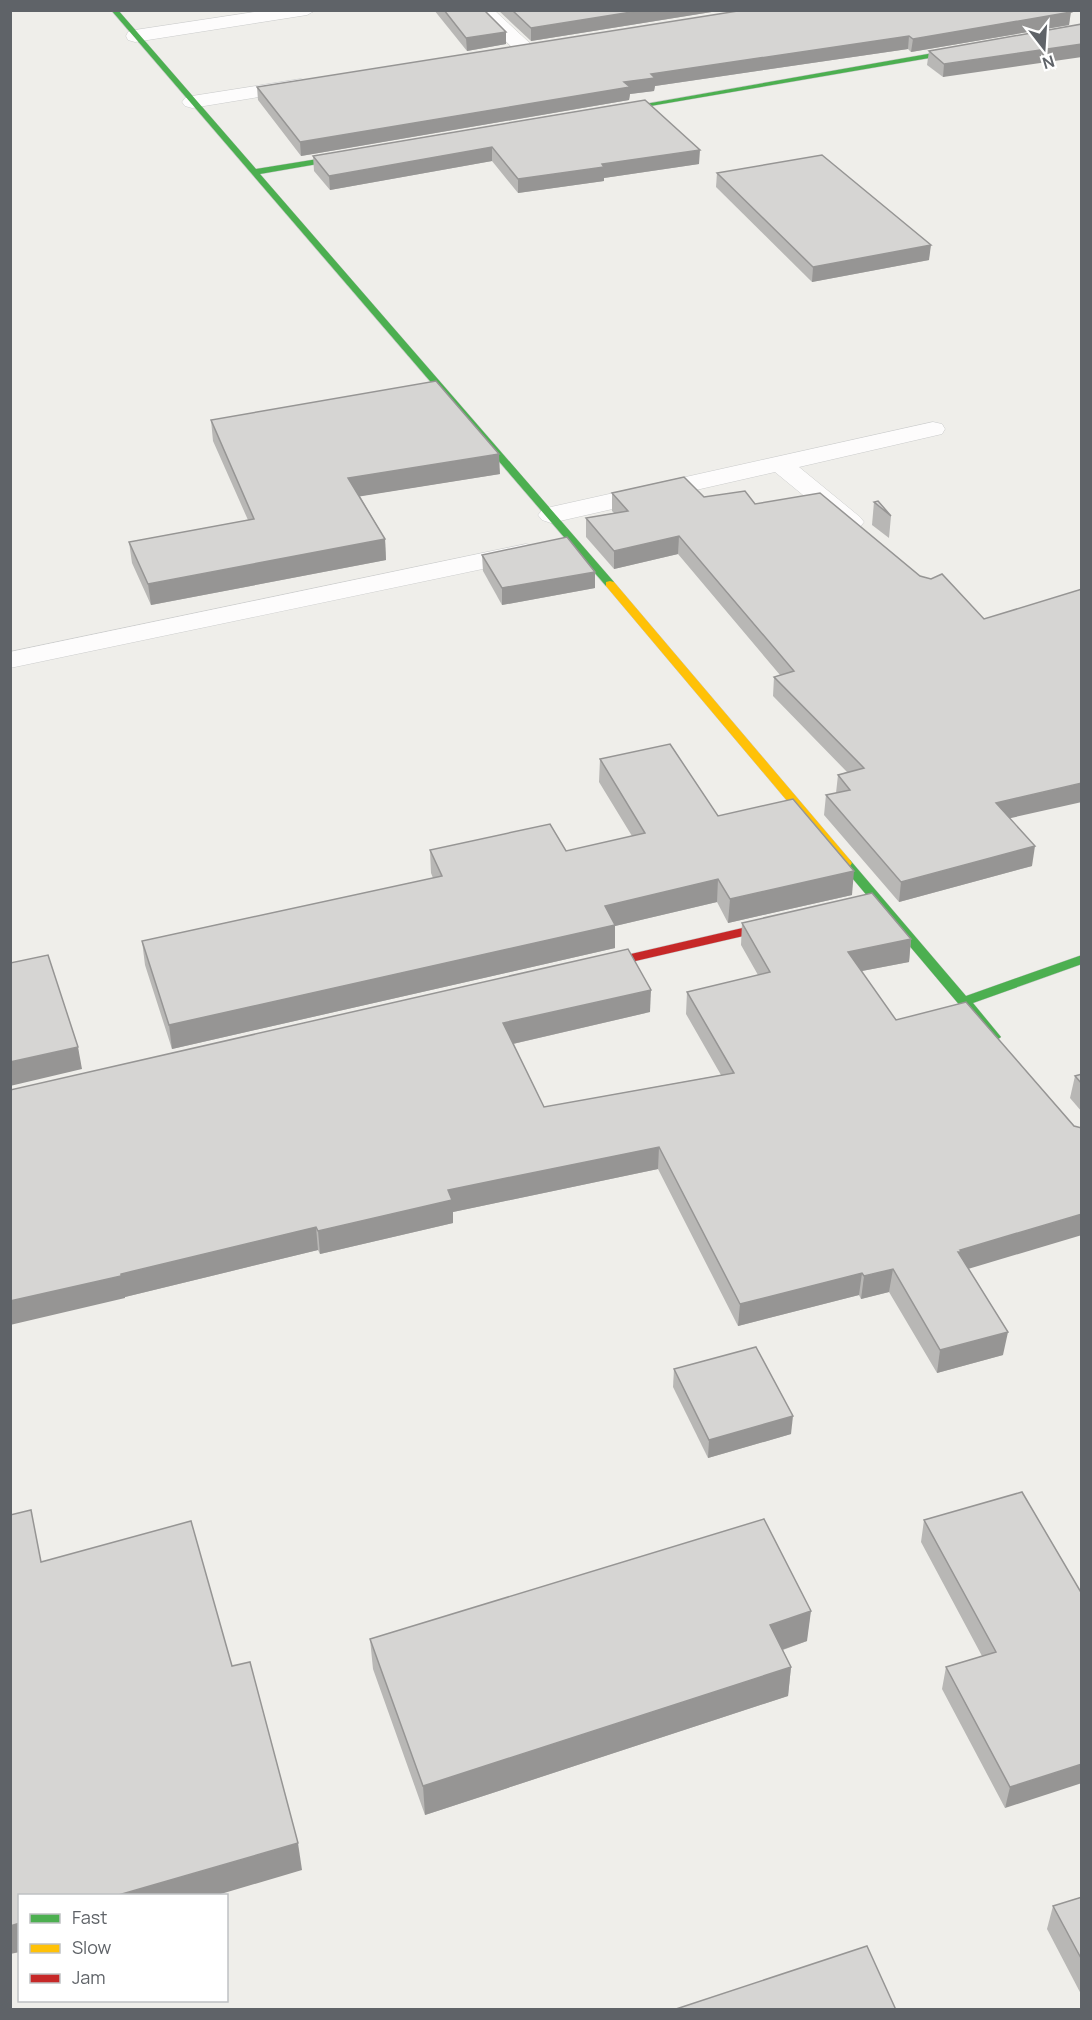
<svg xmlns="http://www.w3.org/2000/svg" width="1092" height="2020" font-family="Manrope,sans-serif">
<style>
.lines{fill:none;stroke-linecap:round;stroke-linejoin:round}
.street-casing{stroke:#cbcccc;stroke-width:1}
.fast-casing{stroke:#cacacb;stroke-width:1}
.slow-casing{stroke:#cacacb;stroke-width:1}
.jam-casing{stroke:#cacacb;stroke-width:1}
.street{fill:#fdfcfc;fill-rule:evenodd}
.fast{fill:#4caf50;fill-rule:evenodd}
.slow{fill:#ffc107;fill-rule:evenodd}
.jam{fill:#c62828;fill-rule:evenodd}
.wall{fill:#b8b7b5}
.shaded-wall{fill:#969594}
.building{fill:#d6d5d3;stroke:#969594;stroke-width:1.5}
</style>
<rect width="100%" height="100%" fill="#efeeea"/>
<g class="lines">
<defs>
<g id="street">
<path d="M 267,10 L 316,10 L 307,15 L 135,42 L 128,40 L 126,36 L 128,32 L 135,30 Z"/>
<path d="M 474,10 L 494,10 L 533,46 L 535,50 L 533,54 L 519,54 Z"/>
<path d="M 301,79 L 308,81 L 311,85 L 308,89 L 192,108 L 185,106 L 182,102 L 185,98 L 192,96 Z"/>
<path d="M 933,422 L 942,424 L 945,429 L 942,434 L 799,467 L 860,517 L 864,522 L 860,527 L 851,530 L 842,527 L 775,472 L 551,523 L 542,520 L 538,515 L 542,510 L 551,507 Z"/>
<path d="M 526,544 L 535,546 L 539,552 L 535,558 L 10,668 L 10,652 Z"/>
</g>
<g id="fast">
<path d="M 111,10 L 118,10 L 256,169 L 361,152 L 362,154 L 358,157 L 260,174 L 614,582 L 614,586 L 606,586 Z"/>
<path d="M 973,46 L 976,46 L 976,50 L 604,114 L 600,112 Z"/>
<path d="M 846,859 L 850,860 L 966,996 L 1082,955 L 1082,964 L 973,1003 L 1001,1037 L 994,1042 L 989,1040 L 842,866 L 840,863 L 842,860 Z"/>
</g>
<path id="slow" d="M 610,581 L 614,582 L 850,860 L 852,863 L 850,866 L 842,866 L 606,586 L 606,582 Z"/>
<path id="jam" d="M 786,918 L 791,919 L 792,922 L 791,925 L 588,972 L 581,968 L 588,964 Z"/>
</defs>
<!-- street casing -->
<use href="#street" class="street-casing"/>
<!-- fast casing -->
<use href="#fast" class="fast-casing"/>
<!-- slow casing -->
<use href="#slow" class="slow-casing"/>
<!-- jam casing -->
<use href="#jam" class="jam-casing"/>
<!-- street -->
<use href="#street" class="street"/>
<!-- fast -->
<use href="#fast" class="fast"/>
<!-- slow -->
<use href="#slow" class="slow"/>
<!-- jam -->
<use href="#jam" class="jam"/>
</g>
<!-- wall -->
<g class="wall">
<path d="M 434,10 L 484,10 L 506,32 L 506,44 L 467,51 Z"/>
<path d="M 498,10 L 724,10 L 531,41 Z"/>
<path d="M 1070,12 L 1069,25 L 911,52 L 908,49 L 655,86 L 654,91 L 630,94 L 629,100 L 301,156 L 258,100 L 257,87 Z"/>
<path d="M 1082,24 L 943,77 L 927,65 L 929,51 Z"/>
<path d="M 645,100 L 699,164 L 604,178 L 604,181 L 518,193 L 492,161 L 330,190 L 314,171 L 313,156 Z"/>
<path d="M 717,173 L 929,260 L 812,282 L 716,187 Z"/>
<path d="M 211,420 L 500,474 L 360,496 L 385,539 L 386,560 L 151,605 L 132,563 L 129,542 L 248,520 L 213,441 Z"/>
<path d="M 684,477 L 1010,818 L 1032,866 L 899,902 L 824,815 L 826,795 L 836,793 L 838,775 L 847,772 L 773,696 L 774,677 L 780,675 L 678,554 L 614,569 L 586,537 L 586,518 L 614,513 L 612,511 L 612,493 Z"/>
<path d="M 874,502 L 891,516 L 889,538 L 872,525 Z"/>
<path d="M 482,555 L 595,588 L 502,605 L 483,571 Z"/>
<path d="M 600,759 L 718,816 L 852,895 L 728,923 L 717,902 L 615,926 L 615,948 L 172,1049 L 145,965 L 142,941 L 433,878 L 431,873 L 430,850 L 566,851 L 632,836 L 599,782 Z"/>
<path d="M 742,923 L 911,939 L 909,962 L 862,971 L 969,1269 L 1003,1355 L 937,1373 L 889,1292 L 861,1299 L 859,1295 L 738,1326 L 658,1169 L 453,1212 L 453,1223 L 320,1254 L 318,1250 L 125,1297 L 125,1298 L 10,1090 L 650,1012 L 513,1044 L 544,1107 L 721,1075 L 686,1014 L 687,992 L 758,975 L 741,945 Z"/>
<path d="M 1082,1074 L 1082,1112 L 1070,1098 L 1075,1076 Z"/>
<path d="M 674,1369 L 791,1434 L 708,1458 L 673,1387 Z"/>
<path d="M 924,1520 L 1082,1594 L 1005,1808 L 942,1689 L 946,1667 L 982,1656 L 921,1542 Z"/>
<path d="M 370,1639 L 807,1641 L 783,1650 L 791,1667 L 788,1696 L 425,1815 L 373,1669 Z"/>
<path d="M 1082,1897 L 1082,1996 L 1047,1929 L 1053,1906 Z"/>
</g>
<!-- shaded-wall -->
<g class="shaded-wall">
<path d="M 644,10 L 724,10 L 531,41 L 531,28 Z"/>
<path d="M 1063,10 L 1070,10 L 1069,13 L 1071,12 L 1069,25 L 911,52 L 913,39 Z"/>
<path d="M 506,32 L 506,44 L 467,51 L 466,38 Z"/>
<path d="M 909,36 L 908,49 L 655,86 L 654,91 L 630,94 L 629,100 L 301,156 L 300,142 L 624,82 L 651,74 Z"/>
<path d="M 1082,44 L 1082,57 L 943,77 L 944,64 Z"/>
<path d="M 492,147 L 492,161 L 330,190 L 329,176 Z"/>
<path d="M 700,150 L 699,164 L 604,178 L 604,181 L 518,193 L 518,179 L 602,164 Z"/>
<path d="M 931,245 L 929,260 L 812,282 L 813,267 Z"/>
<path d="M 499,454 L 500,474 L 350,498 L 348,478 Z"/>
<path d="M 679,536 L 678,554 L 614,569 L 614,551 Z"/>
<path d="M 385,539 L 386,560 L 151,605 L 148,584 Z"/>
<path d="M 595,572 L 595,588 L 502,605 L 502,588 Z"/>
<path d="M 1082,783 L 1082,802 L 993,822 L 996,803 Z"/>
<path d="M 1035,846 L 1032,866 L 899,902 L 901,882 Z"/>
<path d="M 854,871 L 852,895 L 728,923 L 730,899 Z"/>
<path d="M 718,879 L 717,902 L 615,926 L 615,948 L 172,1049 L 169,1025 L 605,906 Z"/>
<path d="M 911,939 L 909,962 L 846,974 L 848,952 Z"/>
<path d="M 651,990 L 650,1012 L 504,1046 L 503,1023 Z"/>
<path d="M 78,1047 L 82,1069 L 10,1086 L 10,1062 Z"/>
<path d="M 659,1147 L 658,1169 L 453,1212 L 453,1223 L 320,1254 L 318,1231 L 448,1190 Z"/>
<path d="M 1082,1214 L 1082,1235 L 958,1272 L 958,1252 L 960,1250 Z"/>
<path d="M 316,1227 L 318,1250 L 125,1297 L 125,1298 L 10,1325 L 10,1301 Z"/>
<path d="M 893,1269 L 889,1292 L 861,1299 L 864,1276 Z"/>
<path d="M 862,1273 L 859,1295 L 738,1326 L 740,1304 Z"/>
<path d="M 1008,1332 L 1003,1355 L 937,1373 L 940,1350 Z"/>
<path d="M 793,1416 L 791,1434 L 708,1458 L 709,1440 Z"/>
<path d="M 811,1611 L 807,1641 L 767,1655 L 770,1625 Z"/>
<path d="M 791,1667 L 788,1696 L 425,1815 L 423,1786 Z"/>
<path d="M 1082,1764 L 1082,1783 L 1005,1808 L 1010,1787 Z"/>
<path d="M 298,1843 L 302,1870 L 214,1896 L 115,1896 Z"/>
<path d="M 20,1923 L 20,1952 L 10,1954 L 10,1926 Z"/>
</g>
<!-- building -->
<g class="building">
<path d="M 444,10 L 484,10 L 506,32 L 466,38 Z"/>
<path d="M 512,10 L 644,10 L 531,28 Z"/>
<path d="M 744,10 L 1068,10 L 1071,12 L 913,39 L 909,36 L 651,74 L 655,78 L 624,82 L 630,87 L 300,142 L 257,87 Z"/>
<path d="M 1082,24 L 1082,44 L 944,64 L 929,51 Z"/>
<path d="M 645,100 L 700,150 L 602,164 L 604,167 L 518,179 L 492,147 L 329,176 L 313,156 Z"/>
<path d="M 822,155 L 931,245 L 813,267 L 717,173 Z"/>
<path d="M 436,381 L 499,454 L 348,478 L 385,539 L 148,584 L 129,542 L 254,519 L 211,420 Z"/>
<path d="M 684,477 L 704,497 L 745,491 L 755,504 L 820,493 L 920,576 L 931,579 L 942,574 L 984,619 L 1082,589 L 1082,783 L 996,803 L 1035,846 L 901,882 L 826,795 L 850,790 L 838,775 L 864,768 L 774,677 L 794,671 L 679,536 L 614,551 L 586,518 L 628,511 L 612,493 Z"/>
<path d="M 878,501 L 891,516 L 874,502 Z"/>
<path d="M 567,537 L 595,572 L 502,588 L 482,555 Z"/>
<path d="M 670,744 L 718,816 L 793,799 L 854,871 L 730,899 L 718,879 L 605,906 L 615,925 L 169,1025 L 142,941 L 442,876 L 430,850 L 550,824 L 566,851 L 645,833 L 600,759 Z"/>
<path d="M 872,893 L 911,939 L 848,952 L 896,1020 L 966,1002 L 1074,1126 L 1082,1128 L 1082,1214 L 960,1250 L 962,1252 L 958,1252 L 1008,1332 L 940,1350 L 893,1269 L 864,1276 L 862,1273 L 740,1304 L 659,1147 L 448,1190 L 452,1200 L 318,1231 L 316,1227 L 121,1274 L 121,1276 L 10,1301 L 10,1090 L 628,949 L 651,990 L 503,1023 L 544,1107 L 734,1073 L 687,992 L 770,972 L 742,923 Z"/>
<path d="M 48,955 L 78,1047 L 10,1062 L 10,963 Z"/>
<path d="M 1082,1074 L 1082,1084 L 1075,1076 Z"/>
<path d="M 756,1347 L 793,1416 L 709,1440 L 674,1369 Z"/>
<path d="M 1022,1492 L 1082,1594 L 1082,1764 L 1010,1787 L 946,1667 L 996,1652 L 924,1520 Z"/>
<path d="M 31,1510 L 41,1562 L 191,1521 L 232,1666 L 250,1662 L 298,1843 L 115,1896 L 20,1896 L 20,1923 L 10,1926 L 10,1515 Z"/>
<path d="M 764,1519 L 811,1611 L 770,1625 L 791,1667 L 423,1786 L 370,1639 Z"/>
<path d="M 1082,1897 L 1082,1960 L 1053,1906 Z"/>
<path d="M 867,1946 L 896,2010 L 673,2010 Z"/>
</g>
<!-- border -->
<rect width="1092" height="2020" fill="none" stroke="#5f6368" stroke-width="24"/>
<!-- legend -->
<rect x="18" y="1894" width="210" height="108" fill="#ffffff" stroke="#bfc1c3" stroke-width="1.5"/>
<rect x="30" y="1914" width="30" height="9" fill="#4caf50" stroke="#bfc1c3" stroke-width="1.5"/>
<text x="72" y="1924" font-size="18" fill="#5f6368">Fast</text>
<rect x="30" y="1944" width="30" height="9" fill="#ffc107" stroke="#bfc1c3" stroke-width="1.5"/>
<text x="72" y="1954" font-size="18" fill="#5f6368">Slow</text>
<rect x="30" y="1974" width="30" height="9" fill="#c62828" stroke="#bfc1c3" stroke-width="1.5"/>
<text x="72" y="1984" font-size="18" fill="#5f6368">Jam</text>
<!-- north arrow -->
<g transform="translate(1044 48) rotate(163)" stroke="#ffffff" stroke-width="4.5" paint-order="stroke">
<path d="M0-4.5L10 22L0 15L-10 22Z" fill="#5f6368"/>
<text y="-9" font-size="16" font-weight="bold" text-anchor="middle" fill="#5f6368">N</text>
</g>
</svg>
